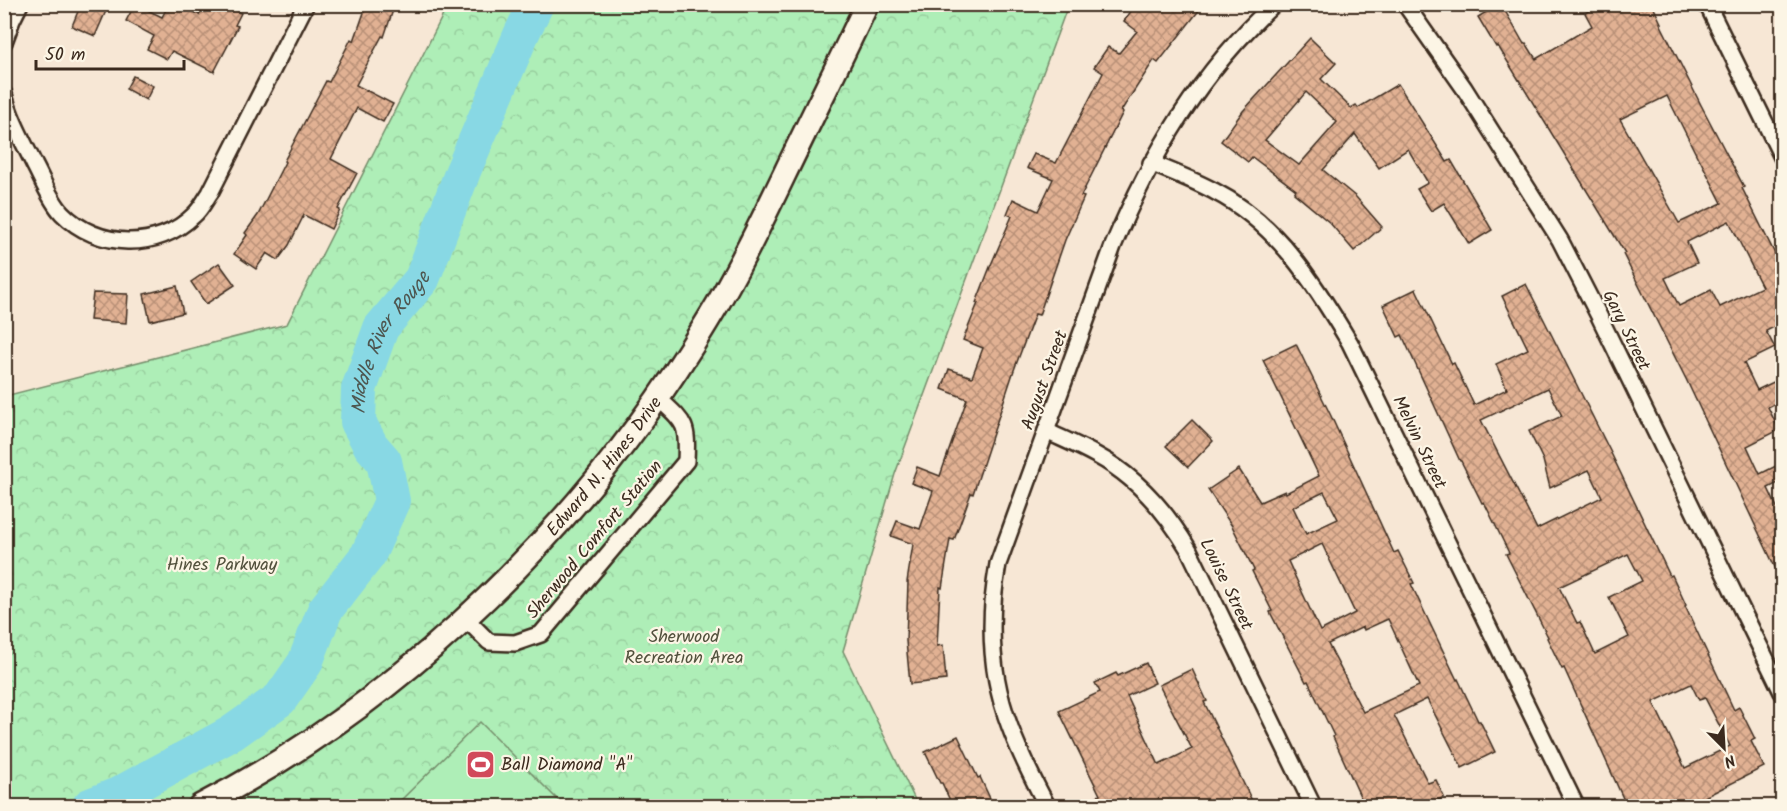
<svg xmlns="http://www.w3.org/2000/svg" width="1787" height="811" font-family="Kalam,sans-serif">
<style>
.forest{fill:url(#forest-crowns);stroke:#748c6a;stroke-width:1.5}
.pitch{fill:#aeeeb7;stroke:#748c6a;stroke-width:1.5}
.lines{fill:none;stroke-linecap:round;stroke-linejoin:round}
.river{stroke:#88d8e4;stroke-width:36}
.building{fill:url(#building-cross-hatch);stroke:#3b2a1e;stroke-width:1.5;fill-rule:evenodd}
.street-casing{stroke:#3b2a1e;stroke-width:20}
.secondary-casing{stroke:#3b2a1e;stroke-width:27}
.street{stroke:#fcf5e5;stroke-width:15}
.secondary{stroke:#fcf5e5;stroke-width:22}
.labels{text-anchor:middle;stroke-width:4.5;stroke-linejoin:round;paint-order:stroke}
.street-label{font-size:18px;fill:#3b2a1e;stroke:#fcf5e5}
.park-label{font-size:18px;fill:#52513d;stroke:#fcf5e5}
.poi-label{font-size:18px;fill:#3b2a1e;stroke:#fcf5e5;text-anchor:start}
.water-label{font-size:20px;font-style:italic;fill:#4e5650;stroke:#fcf5e5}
</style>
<defs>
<pattern id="forest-crowns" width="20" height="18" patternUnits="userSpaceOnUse" patternTransform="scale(1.5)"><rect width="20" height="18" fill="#aeeeb7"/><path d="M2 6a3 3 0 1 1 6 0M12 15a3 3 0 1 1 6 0" fill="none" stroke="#97cc9d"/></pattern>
<pattern id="building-cross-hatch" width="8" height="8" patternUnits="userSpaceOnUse" patternTransform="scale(1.5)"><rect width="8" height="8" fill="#e1b193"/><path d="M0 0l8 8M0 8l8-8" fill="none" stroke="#b89077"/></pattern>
</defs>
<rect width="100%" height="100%" fill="#f7e7d5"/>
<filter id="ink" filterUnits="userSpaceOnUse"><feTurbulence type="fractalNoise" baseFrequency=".0167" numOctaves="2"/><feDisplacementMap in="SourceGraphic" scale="12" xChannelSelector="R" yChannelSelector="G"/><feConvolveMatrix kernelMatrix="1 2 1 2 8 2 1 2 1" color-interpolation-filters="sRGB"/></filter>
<g filter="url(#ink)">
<!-- forest -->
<path class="forest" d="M 448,5 L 1068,5 L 895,474 L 843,651 L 918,806 L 5,806 L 5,396 L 287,324 Z"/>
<!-- pitch -->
<path class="pitch" d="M 480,722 L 564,806 L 395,806 Z"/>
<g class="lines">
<!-- river -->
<path class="river" id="s1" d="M 90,806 L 118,795 L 232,733 L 280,699 L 305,663 L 325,610 L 368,555 L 392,501 L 384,461 L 371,446 L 358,422 L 359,389 L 381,328 L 422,279 L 463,171 L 521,35 L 536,4"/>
</g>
<!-- building -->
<g class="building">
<path d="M 81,4 L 109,4 L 95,36 L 72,26 Z"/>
<path d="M 135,4 L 162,17 L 169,4 L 180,4 L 199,15 L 205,4 L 225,4 L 241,13 L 235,25 L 238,26 L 214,72 L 172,51 L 167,59 L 147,49 L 154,36 L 126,21 Z"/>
<path d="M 367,4 L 395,4 L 384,37 L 382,36 L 356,85 L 393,104 L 383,122 L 357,108 L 331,159 L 357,173 L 338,209 L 340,210 L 331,229 L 304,215 L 289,245 L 278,260 L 267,253 L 256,269 L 234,254 L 247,235 L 245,233 L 258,215 L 285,162 L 284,161 L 326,81 L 329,82 L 351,39 L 354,41 Z"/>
<path d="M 1136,4 L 1204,4 L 1158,63 L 1154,60 L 1121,111 L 1123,112 L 1081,196 L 1084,197 L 1065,240 L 1039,315 L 1035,314 L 1014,370 L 973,494 L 971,493 L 954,540 L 950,539 L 942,588 L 940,587 L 937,646 L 943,645 L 946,680 L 910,684 L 906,641 L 908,582 L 907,582 L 913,544 L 891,536 L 897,521 L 920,529 L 933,491 L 911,483 L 917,467 L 940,476 L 967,399 L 942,389 L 949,369 L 972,377 L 983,348 L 963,340 L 978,303 L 976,303 L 990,267 L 1012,216 L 1007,214 L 1013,199 L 1038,211 L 1053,179 L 1027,168 L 1034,154 L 1056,163 L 1103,73 L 1094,67 L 1108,47 L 1119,53 L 1137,31 L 1124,21 Z"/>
<path d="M 1499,4 L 1501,4 L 1524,44 L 1526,43 L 1536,59 L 1592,26 L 1585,13 L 1601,4 L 1652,4 L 1661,23 L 1660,23 L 1701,105 L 1744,187 L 1742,188 L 1782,268 L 1782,323 L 1766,331 L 1775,348 L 1744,363 L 1757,390 L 1782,378 L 1782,400 L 1768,407 L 1779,430 L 1747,446 L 1760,474 L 1782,463 L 1782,481 L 1768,488 L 1782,518 L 1782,582 L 1686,379 L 1623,254 L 1625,253 L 1498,46 L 1496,47 L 1478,17 ZM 1667,96 L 1699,160 L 1700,160 L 1722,203 L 1679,223 L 1620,119 ZM 1729,221 L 1762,287 L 1720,307 L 1711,290 L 1679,306 L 1665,278 L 1697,263 L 1687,242 Z"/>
<path d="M 1310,38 L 1336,63 L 1321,79 L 1351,108 L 1356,105 L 1358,108 L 1398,84 L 1447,162 L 1451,160 L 1492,230 L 1469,244 L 1444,203 L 1431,211 L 1417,189 L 1428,183 L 1408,149 L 1379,168 L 1355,134 L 1323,170 L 1356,197 L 1382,227 L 1354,251 L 1330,223 L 1294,193 L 1296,190 L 1252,157 L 1248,162 L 1221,141 L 1243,111 ZM 1306,92 L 1337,122 L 1299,165 L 1265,140 Z"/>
<path d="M 133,76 L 153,86 L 146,100 L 126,89 Z"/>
<path d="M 219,263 L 235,285 L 206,304 L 191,282 Z"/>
<path d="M 1526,284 L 1610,451 L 1670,576 L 1672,575 L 1686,605 L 1685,606 L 1734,710 L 1739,707 L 1755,739 L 1751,741 L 1764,767 L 1685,807 L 1627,807 L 1564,668 L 1562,669 L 1547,638 L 1548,637 L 1506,554 L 1509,553 L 1484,502 L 1482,503 L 1461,461 L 1460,461 L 1402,335 L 1398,337 L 1383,305 L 1416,289 L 1452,364 L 1454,363 L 1474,405 L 1507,389 L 1496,364 L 1528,349 L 1502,296 ZM 1548,388 L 1562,416 L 1529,431 L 1543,460 L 1550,488 L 1589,470 L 1602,497 L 1537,529 L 1481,420 ZM 1628,554 L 1642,581 L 1609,597 L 1629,637 L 1595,654 L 1580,622 L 1577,623 L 1559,587 ZM 1691,684 L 1699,700 L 1705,698 L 1730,746 L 1685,768 L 1653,702 Z"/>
<path d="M 177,286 L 183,313 L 150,321 L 144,294 Z"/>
<path d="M 93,293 L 128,294 L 126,323 L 90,320 Z"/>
<path d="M 1296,344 L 1331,416 L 1394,553 L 1398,551 L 1414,583 L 1411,584 L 1457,680 L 1458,679 L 1478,721 L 1480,721 L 1495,752 L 1462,768 L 1427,699 L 1394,715 L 1428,783 L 1436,780 L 1444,797 L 1425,807 L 1365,807 L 1333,737 L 1334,736 L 1308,681 L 1306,682 L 1270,612 L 1272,611 L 1252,571 L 1254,570 L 1232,526 L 1208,490 L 1239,469 L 1260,502 L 1285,491 L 1286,493 L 1319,476 L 1263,360 ZM 1324,492 L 1338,519 L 1306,534 L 1293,507 ZM 1322,544 L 1355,613 L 1320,631 L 1288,561 ZM 1388,619 L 1419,686 L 1363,712 L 1328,644 L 1363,627 L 1364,630 Z"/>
<path d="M 1192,420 L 1213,441 L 1188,467 L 1166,446 Z"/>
<path d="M 1146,663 L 1155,683 L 1127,696 L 1159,765 L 1192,749 L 1159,685 L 1192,669 L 1207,701 L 1204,702 L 1255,807 L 1076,807 L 1100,795 L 1059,711 L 1100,692 L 1095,683 L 1116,673 L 1118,676 Z"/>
<path d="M 958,736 L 978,778 L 980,777 L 994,807 L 953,807 L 942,783 L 940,783 L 925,752 Z"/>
</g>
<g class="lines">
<defs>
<g id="street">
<path d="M 1405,4 L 1464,88 L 1560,240 L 1598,314 L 1782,692"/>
<path d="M 1707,4 L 1782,157"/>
<path d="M 4,42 L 12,20 L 20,4"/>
<path d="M 4,94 C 10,119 24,143 35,166 C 43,181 50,200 62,213 C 97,249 158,251 194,215 C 201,209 205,200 210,193 L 306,4"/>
<path d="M 1151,163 C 1172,172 1194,180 1214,191 C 1277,223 1315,284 1350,343 L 1576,806"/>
<path d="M 1046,431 C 1063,439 1080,446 1096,455 C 1137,477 1166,511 1189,550 L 1313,806"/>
<path d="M 465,618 L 489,642 L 515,643 L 541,634 L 686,461 C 688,423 685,423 658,398"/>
<path d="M 1047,806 C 1034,781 1020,755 1010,727 C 990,675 988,619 998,564 L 1113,246 C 1151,155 1200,72 1274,4"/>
</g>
<g id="secondary">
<path id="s2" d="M 200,806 C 407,700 589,519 708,320 C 737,273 761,223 785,173 C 812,117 840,61 867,4"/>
</g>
</defs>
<!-- street casing -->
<use href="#street" class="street-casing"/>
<!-- secondary casing -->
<use href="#secondary" class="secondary-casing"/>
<!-- street -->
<use href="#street" class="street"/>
<!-- secondary -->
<use href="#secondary" class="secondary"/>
</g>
</g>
<!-- icons -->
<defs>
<symbol id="stadium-square" viewBox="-11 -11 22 22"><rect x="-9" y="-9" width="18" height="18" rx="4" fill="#d1495b" stroke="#fcf5e5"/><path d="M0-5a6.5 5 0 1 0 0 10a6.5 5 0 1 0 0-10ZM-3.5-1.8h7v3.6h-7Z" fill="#fff"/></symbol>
</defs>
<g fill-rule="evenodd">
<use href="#stadium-square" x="464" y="748" width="33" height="33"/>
</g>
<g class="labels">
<!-- street labels -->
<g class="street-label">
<text transform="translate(1627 330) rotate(64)" y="6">Gary Street</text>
<text transform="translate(1044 380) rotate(-70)" y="6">August Street</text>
<text transform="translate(1420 442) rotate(64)" y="6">Melvin Street</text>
<text dy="6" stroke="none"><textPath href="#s2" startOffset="532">Edward N. Hines Drive</textPath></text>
<text transform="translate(594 539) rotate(-50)" y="6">Sherwood Comfort Station</text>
<text transform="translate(1227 584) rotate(64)" y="6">Louise Street</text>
</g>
<!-- park labels -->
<g class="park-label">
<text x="222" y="570">Hines Parkway</text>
<text x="684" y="642">Sherwood<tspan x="684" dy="21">Recreation Area</tspan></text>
</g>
<!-- poi labels -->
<g class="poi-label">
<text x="501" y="770">Ball Diamond "A"</text>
</g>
<!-- water labels -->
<g class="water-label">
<text dy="7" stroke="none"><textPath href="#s1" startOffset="624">Middle River Rouge</textPath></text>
</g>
</g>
<!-- margin -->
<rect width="1787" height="811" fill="none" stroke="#fcf5e5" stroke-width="24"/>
<rect x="12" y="12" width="1763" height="787" fill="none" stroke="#3b2a1e" stroke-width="2" filter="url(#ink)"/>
<!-- north arrow -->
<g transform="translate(1724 748) rotate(156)" stroke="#fcf5e5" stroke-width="4.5" paint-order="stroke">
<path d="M0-4.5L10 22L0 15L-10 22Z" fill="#3b2a1e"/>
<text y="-9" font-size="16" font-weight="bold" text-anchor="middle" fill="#3b2a1e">N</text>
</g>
<!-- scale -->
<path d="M36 60v9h148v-9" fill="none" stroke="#3b2a1e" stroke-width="3"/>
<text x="45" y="60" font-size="18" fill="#3b2a1e" stroke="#fcf5e5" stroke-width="4.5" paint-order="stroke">50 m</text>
</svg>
